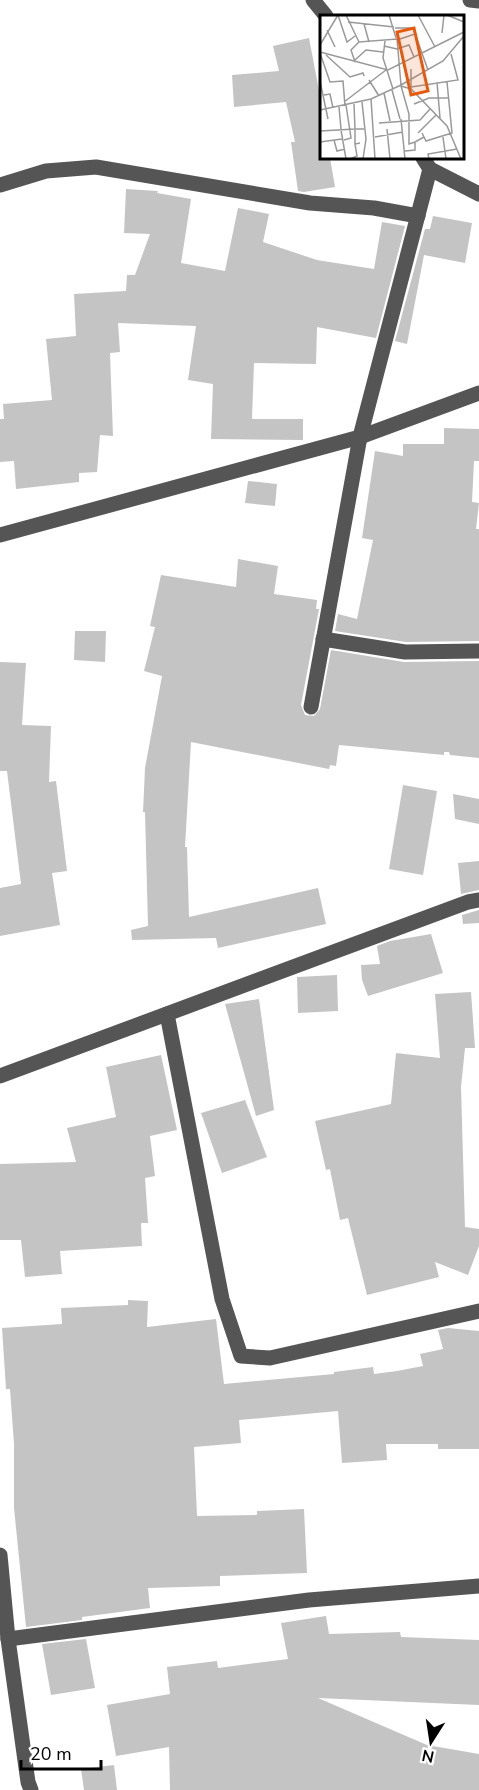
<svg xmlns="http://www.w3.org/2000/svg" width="479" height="1790" font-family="'Nunito Sans',sans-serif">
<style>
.building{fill:#c4c4c4}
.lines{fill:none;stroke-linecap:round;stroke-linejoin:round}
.minor{stroke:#555;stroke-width:15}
.inset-road{fill:none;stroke:#999;stroke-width:1.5}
.view{fill:#e8590c;fill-opacity:0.15;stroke:#e8590c;stroke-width:3}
.inset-edge{fill:none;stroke:#000;stroke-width:3}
</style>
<rect width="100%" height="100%" fill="#fff"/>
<!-- building -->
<g class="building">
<path d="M 309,38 L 321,101 L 321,158 L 330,158 L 335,187 L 304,192 L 298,191 L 291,142 L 295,142 L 286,102 L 234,107 L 232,75 L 279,71 L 273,46 Z"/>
<path d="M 126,189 L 158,191 L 157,193 L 191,199 L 181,263 L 225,271 L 238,208 L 269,214 L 263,242 L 317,260 L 374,269 L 382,222 L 405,226 L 376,338 L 317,327 L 316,364 L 254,363 L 252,419 L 303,419 L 303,440 L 211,439 L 213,384 L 188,380 L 196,326 L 118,323 L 120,352 L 110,353 L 113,436 L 100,435 L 97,472 L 79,473 L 79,482 L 16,489 L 14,461 L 0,462 L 0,419 L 4,419 L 3,404 L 52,400 L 46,339 L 76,336 L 74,294 L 126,291 L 127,275 L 135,275 L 150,234 L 124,233 Z"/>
<path d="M 433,216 L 472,223 L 465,263 L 424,255 L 407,344 L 395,341 L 425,229 L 430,229 Z"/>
<path d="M 444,428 L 479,429 L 479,461 L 474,461 L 472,502 L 479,503 L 476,529 L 479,529 L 479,641 L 406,642 L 335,631 L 338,614 L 357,619 L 373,540 L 362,538 L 375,451 L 403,456 L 403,444 L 444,444 Z"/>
<path d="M 248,481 L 277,484 L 275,506 L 245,503 Z"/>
<path d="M 238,559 L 278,566 L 274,594 L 317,600 L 316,609 L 319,609 L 301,705 L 305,715 L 314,716 L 320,709 L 331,650 L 404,662 L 479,661 L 479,758 L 450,755 L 449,752 L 444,752 L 444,755 L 339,745 L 336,766 L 330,765 L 329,769 L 191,742 L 185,847 L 187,847 L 189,917 L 318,888 L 326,924 L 218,948 L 216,938 L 132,940 L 131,930 L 148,926 L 145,812 L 143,812 L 145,768 L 162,676 L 144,671 L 155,627 L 150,626 L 161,575 L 236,587 Z"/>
<path d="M 75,631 L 106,631 L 105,662 L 74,660 Z"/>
<path d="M 0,662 L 26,663 L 22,725 L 51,726 L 49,782 L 56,781 L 67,871 L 52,873 L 60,925 L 0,936 L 0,888 L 21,884 L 7,771 L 0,771 Z"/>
<path d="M 403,785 L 437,791 L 423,875 L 389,869 Z"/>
<path d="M 453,794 L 479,799 L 479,824 L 455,819 Z"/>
<path d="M 479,861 L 479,890 L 461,894 L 458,863 Z"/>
<path d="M 479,910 L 479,923 L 463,924 L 462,915 Z"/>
<path d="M 431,934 L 443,973 L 368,996 L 362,980 L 361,965 L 380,964 L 377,946 L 390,941 Z"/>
<path d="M 337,975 L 338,1011 L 298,1013 L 297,977 Z"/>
<path d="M 471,992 L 475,1048 L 465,1048 L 461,1087 L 465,1227 L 479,1229 L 479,1246 L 468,1275 L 435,1262 L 439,1277 L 367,1295 L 348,1218 L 340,1220 L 330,1169 L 326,1170 L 315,1121 L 391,1104 L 396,1053 L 440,1058 L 435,994 Z"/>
<path d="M 259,999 L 274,1110 L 256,1116 L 225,1004 Z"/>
<path d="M 161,1055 L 177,1130 L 150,1136 L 155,1176 L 145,1178 L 148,1223 L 141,1223 L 142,1246 L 60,1251 L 62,1274 L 25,1277 L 21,1240 L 0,1240 L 0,1164 L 76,1162 L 67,1128 L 116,1117 L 106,1067 Z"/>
<path d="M 245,1100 L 267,1157 L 222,1173 L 201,1113 Z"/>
<path d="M 128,1300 L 148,1301 L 147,1327 L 216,1319 L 224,1384 L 334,1374 L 334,1372 L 373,1367 L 374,1374 L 397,1371 L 423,1366 L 420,1354 L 443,1349 L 438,1330 L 448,1328 L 479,1331 L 479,1449 L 438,1449 L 438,1444 L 386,1444 L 387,1460 L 342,1463 L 338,1411 L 239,1420 L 241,1443 L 194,1447 L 197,1516 L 257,1515 L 257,1511 L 304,1509 L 307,1573 L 220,1576 L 220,1586 L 148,1588 L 150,1608 L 82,1617 L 82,1620 L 26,1627 L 14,1508 L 14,1444 L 10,1389 L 6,1389 L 2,1328 L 62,1324 L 61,1308 L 128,1305 Z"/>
<path d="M 326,1616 L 329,1634 L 400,1632 L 401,1637 L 479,1640 L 479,1705 L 318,1698 L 427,1745 L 479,1754 L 479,1790 L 170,1790 L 169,1747 L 116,1756 L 107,1705 L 170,1694 L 167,1667 L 217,1661 L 218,1668 L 288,1659 L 281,1623 Z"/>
<path d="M 86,1639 L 95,1688 L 51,1695 L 42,1644 Z"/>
<path d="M 114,1765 L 117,1790 L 84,1790 L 81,1769 Z"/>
</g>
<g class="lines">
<!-- minor -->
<g class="minor">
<path d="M 313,0 L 326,16"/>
<path d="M 470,0 L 479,1"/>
<path d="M 423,158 L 430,169 L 479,194"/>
<path d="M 0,185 L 46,171 L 96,167 L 310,203 L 374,208 L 418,216"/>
<path d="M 0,535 L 360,437 L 479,393"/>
<path d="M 323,639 L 405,652 L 479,651"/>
<path d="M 311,707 L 360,437 L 430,169"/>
<path d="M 167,1014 L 222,1299 L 241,1356 L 270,1358 L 479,1311"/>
<path d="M 0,1076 L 468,902 L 479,900"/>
<path d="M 0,1555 L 8,1639 L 28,1782 L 31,1790"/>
<path d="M 8,1639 L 309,1600 L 479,1586"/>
</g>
</g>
<!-- overview -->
<g transform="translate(320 15)">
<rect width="144" height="144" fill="#fff"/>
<path class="inset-road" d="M 18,0 L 27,27 L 35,21M 26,0 L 39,27 L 77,24 L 81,70M 69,0 L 76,23M 98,0 L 115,32M 127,0 L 144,7M 28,7 L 74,12M 44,9 L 49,27M 75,13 L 93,13 L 108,55M 7,15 L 15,32M 122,18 L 124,0M 77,25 L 95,19M 65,26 L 63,43 L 73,74M 0,30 L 18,0M 64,31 L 77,34 L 89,30 L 94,42M 0,37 L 68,55 L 144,17M 0,38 L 10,67 L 23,66 L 25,91M 6,40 L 30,62 L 43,58 L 44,61M 35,45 L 46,35 L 63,37M 35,47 L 31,35 L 39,27M 49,65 L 59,81M 0,66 L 8,104M 117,67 L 120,103M 81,71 L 91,74 L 127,111 L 141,144M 81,71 L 89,99 L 89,129 L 95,127M 91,72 L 138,65 L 131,39M 91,74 L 91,54M 72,75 L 80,104M 64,78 L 70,106M 4,80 L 10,79 L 13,93M 51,84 L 55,144M 24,87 L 66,55M 42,87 L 46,124 L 43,144M 94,89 L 109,83 L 128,83M 19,92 L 21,114M 0,95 L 51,84 L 81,70 L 123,46 L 144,21M 81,104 L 85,144M 59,108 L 100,105 L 110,94M 67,114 L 70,144M 21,115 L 26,144M 0,116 L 35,114 L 34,89M 98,118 L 116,100M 102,118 L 106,126 L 132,118 L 127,67M 55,122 L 83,117M 123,122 L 126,144M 14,125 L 17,136 L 25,134M 24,125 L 31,123 L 26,90M 0,127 L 22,124M 35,129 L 35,114 L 44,114M 85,136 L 95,135 L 95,127 L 104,122M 30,144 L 37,141 L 35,129 L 40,128M 109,144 L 108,139 L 137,134"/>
<path class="view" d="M 94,13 L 108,76 L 91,80 L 77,17 Z"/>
<rect width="144" height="144" class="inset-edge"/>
</g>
<!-- north arrow -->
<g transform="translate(431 1742) rotate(192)" stroke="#ffffff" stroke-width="4.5" paint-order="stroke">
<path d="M0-4.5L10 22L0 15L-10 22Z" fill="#000000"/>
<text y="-9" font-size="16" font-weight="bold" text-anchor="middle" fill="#000000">N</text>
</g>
<!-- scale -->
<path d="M21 1760v9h80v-9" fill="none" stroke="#000000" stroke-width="3"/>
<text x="30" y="1760" font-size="18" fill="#000000" stroke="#ffffff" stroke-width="4.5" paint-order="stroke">20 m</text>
</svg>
